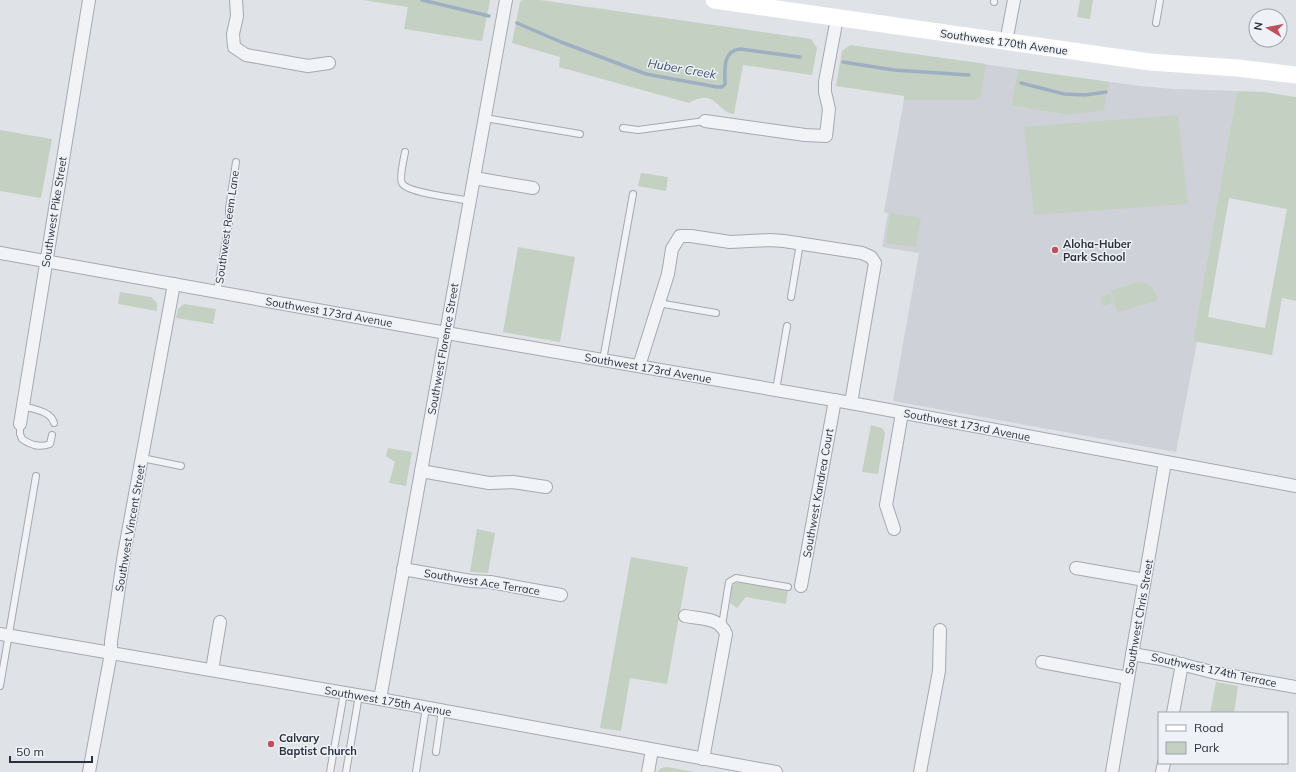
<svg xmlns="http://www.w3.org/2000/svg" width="1296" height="772" font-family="Mulish,sans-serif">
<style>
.built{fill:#ced1d8}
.green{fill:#c4d0c1;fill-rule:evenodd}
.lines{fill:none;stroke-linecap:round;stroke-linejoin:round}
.stream{stroke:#9eafc3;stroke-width:3.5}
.lane-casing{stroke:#a5a9b0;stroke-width:8}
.street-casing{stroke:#a5a9b0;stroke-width:14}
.lane{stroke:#f1f3f6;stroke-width:6}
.street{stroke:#f1f3f6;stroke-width:12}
.secondary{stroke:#fff;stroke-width:17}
.poi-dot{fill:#c0505e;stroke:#eef1f5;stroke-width:1.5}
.labels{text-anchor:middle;stroke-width:3;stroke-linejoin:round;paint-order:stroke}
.street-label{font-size:11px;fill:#2a303c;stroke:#eef1f5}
.poi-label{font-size:11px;font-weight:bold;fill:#2a303c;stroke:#eef1f5;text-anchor:start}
.water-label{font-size:12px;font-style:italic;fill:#384e6c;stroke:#eef1f5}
</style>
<rect width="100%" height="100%" fill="#dfe2e7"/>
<!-- built -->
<path class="built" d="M 912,54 L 1018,69 L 1011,106 L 1067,115 L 1074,77 L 1140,86 L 1173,89 L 1237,91 L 1193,341 L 1197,342 L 1176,452 L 893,401 L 919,253 L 882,247 L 888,213 L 884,212 Z"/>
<!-- green -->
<g class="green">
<path d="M 363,0 L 490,0 L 482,41 L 404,29 L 408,7 Z"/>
<path d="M 523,0 L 540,0 L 811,39 L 817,48 L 812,75 L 743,65 L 734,114 C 717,112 715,87 689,103 L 559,67 L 560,57 L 512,43 L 520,2 Z"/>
<path d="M 1080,0 L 1093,0 L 1090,19 L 1077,17 Z"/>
<path d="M 850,45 L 986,64 L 981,96 L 973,100 L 904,100 L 904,96 L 836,86 L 842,51 Z"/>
<path d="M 1018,69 L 1109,82 L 1104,110 L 1068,115 L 1011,106 Z"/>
<path d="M 1237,91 L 1263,92 L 1296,97 L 1296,301 L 1282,298 L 1272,355 L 1193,341 ZM 1229,198 L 1287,209 L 1265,328 L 1208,317 Z"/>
<path d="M 1178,115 L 1188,204 L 1034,215 L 1024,127 Z"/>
<path d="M 0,130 L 52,139 L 41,198 L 0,191 Z"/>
<path d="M 641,173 L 668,177 L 666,191 L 638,186 Z"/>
<path d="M 890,213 L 921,218 L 916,247 L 886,243 Z"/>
<path d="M 518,247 L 575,257 L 560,342 L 503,332 Z"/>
<path d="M 1134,283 C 1148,281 1154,287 1158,300 L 1117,312 L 1111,291 Z"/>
<path d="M 120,292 L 151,297 L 157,303 L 157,311 L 118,304 Z"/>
<path d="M 1110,294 L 1113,303 L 1103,306 L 1100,297 Z"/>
<path d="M 184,304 L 216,309 L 213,324 L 176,318 L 178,309 Z"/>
<path d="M 871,425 L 882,428 L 885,433 L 878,474 L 862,472 Z"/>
<path d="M 388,448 L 412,452 L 406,486 L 389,483 L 395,462 L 386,456 Z"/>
<path d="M 477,529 L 495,533 L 488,573 L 470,572 Z"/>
<path d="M 631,557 L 688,567 L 667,684 L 630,678 L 621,731 L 600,728 Z"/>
<path d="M 747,582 L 788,590 L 786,604 L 746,597 L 737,608 L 730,603 L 732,586 L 736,583 Z"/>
<path d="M 1216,682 L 1238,686 L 1234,713 L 1210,713 Z"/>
<path d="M 667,767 L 695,772 L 657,772 L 661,768 Z"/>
</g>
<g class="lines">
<!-- stream -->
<g class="stream">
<path d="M 422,0 L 489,16"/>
<path d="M 517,23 L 561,42 L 646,74 L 717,87 L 722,87 L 725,84 C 725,70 722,51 740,49 L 800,57"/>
<path d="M 843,62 L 894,70 L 969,75"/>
<path d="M 1021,83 L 1064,94 L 1085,95 L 1106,92"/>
</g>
<defs>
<g id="lane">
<path d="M 994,2 L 994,0"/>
<path d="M 1156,23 L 1160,0"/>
<path d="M 485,118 L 580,134"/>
<path d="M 623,128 L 638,130 L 705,121"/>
<path d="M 405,152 C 404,159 399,177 402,183 C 406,193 458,198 470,201"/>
<path d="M 217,292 L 229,223 L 229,208 L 236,162"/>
<path d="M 791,297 L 800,243"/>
<path d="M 658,303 L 716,313"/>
<path d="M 603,360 L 633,194"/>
<path d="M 776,390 L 787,326"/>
<path d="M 23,406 C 33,409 51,411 54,423"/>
<path d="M 20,424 L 20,434 L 22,439 C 31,445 39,448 50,444 L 52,435"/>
<path d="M 142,458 L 181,466"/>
<path d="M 722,625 L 729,582 L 736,578 L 788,587"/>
<path d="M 0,686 L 36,476"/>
<path d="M 436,752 L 442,710"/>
<path d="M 330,772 L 344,693"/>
<path d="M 346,772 L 359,695"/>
<path d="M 416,772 L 426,707"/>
</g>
<g id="street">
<path d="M 236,0 L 237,16 L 233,34 L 234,47 L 246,55 L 308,66 L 329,63"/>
<path d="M 1006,42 L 1014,0"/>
<path d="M 705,121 L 805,135 L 826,136 L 829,109 L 825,92 L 825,82 L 837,18"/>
<path d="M 474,178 L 533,188"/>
<path d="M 0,253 L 435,331 L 851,403 L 1296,486"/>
<path d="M 639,366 L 668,274 L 672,249 L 680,236 L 691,236 L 730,242 L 770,240 L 784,241 L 862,253 L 871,257 L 875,263 L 851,403"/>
<path d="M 20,424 L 89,0"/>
<path d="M 421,471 L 489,483 L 513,482 L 546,487"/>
<path d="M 894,529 L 886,505 L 902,413"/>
<path d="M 1076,568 L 1145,580"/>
<path d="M 403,569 L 471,581 L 490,582 L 561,595"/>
<path d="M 801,586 L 835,400"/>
<path d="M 685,616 C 700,619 720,617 726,634 L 703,759"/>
<path d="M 0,634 L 380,699 L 776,772"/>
<path d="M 1132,654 L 1161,659 L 1216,673 L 1296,687"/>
<path d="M 1042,662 L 1128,678"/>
<path d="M 212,670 L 220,622"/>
<path d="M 380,699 L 506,0"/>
<path d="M 1173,713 L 1182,664"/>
<path d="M 89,772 L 111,653 L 111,641 L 124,554 L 174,284"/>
<path d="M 648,772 L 652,750"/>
<path d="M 920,772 L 939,671 L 940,630"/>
<path d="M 1112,772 L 1165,462"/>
<path d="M 1162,772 L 1164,763"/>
</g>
</defs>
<!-- lane casing -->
<use href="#lane" class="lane-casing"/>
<!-- street casing -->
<use href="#street" class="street-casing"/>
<!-- lane -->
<use href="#lane" class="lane"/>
<!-- street -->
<use href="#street" class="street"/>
<!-- secondary -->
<path class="secondary" d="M 714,0 L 1150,62 L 1237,68 L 1296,75"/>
</g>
<!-- markers -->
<g class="poi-dot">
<circle cx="1055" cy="250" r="4"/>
<circle cx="271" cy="744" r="4"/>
</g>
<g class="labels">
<!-- street labels -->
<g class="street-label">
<text transform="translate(1004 42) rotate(8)" y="4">Southwest 170th Avenue</text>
<text transform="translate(54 212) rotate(-81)" y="4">Southwest Pike Street</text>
<text transform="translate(227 227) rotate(-82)" y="4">Southwest Reem Lane</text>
<text transform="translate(329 312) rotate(10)" y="4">Southwest 173rd Avenue</text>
<text transform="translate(443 349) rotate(-80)" y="4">Southwest Florence Street</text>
<text transform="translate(648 368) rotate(10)" y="4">Southwest 173rd Avenue</text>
<text transform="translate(967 425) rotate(11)" y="4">Southwest 173rd Avenue</text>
<text transform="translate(818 493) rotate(-80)" y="4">Southwest Kandrea Court</text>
<text transform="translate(130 528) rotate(-80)" y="4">Southwest Vincent Street</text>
<text transform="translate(482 582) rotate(9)" y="4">Southwest Ace Terrace</text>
<text transform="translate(1139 617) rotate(-80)" y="4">Southwest Chris Street</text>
<text transform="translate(1214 670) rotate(12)" y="4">Southwest 174th Terrace</text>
<text transform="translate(388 701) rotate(10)" y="4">Southwest 175th Avenue</text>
</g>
<!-- poi labels -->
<g class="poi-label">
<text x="1063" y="248">Aloha-Huber<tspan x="1063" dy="13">Park School</tspan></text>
<text x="279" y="742">Calvary<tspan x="279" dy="13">Baptist Church</tspan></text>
</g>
<!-- water labels -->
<g class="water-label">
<text transform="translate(682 69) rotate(10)" y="4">Huber Creek</text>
</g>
</g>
<!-- legend -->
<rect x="1158" y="712" width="130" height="52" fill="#eef1f5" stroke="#a0a4ab"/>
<rect x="1166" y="725" width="20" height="6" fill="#ffffff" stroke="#a0a4ab"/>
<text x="1194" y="732" font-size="12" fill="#2a303c">Road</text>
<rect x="1166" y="742" width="20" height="12" fill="#c4d0c1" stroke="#a0a4ab"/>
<text x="1194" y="752" font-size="12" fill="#2a303c">Park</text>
<!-- north arrow -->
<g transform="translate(1268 28) rotate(280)"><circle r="19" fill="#eef1f5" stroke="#a0a4ab"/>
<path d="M0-3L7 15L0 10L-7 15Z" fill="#c0505e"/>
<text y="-6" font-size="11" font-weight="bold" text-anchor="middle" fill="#2a303c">N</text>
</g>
<!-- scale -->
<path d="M10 756v6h82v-6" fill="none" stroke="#2a303c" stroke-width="2"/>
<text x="16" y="756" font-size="12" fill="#2a303c" stroke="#eef1f5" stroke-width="3" paint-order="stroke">50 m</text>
</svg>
